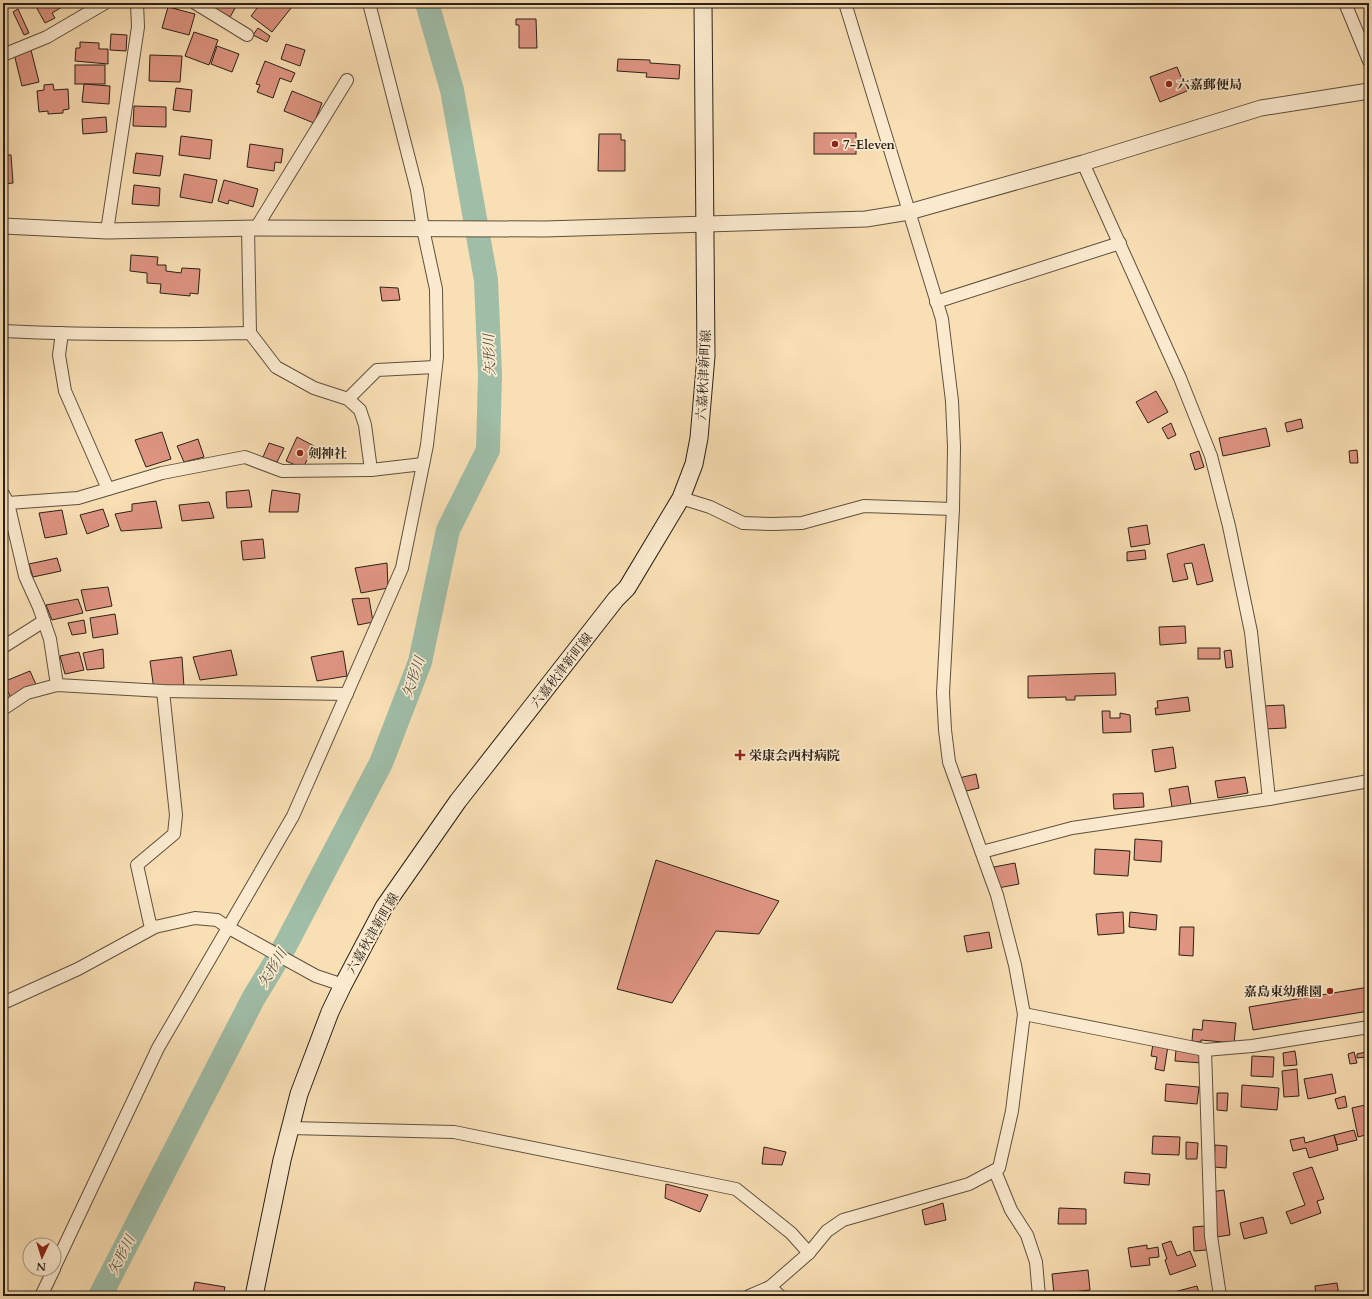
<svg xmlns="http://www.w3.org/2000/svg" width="1372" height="1299" font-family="Cardo,'Noto Serif JP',serif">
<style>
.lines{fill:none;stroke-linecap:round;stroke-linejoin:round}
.river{stroke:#9fbda7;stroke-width:24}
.building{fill:#de9481;stroke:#2a2118}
.minor-casing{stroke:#5e503f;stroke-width:14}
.tertiary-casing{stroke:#5e503f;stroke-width:17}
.secondary-casing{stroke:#2a2118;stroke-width:19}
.minor{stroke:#fbeace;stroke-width:12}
.tertiary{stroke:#fbeace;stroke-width:15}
.secondary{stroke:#fbeace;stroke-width:17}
.poi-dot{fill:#8f2418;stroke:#fbeace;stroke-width:1.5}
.labels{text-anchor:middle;stroke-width:3.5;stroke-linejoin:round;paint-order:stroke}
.poi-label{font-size:13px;font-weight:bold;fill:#2a2118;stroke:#fbeace;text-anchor:start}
.street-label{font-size:13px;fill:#2a2118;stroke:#fbeace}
.water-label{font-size:14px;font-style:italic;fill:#4d5043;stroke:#fbeace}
</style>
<rect width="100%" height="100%" fill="#f9dfb4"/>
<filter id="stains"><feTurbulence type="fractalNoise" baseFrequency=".005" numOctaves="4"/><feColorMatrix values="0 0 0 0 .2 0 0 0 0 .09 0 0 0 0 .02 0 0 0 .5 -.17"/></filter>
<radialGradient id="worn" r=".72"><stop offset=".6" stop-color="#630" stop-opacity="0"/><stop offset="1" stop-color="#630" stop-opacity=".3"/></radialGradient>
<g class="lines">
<!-- river -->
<path class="river" d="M 100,1296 L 253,999 L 285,946 L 381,763 L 420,662 L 448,530 L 488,450 L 490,375 L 486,280 L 452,90 L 427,3"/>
</g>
<!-- building -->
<g class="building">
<path d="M 34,3 L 67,3 L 67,4 L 52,13 L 55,18 L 45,23 Z"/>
<path d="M 169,3 L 178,3 L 176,9 L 168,7 Z"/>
<path d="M 206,3 L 238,3 L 230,17 Z"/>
<path d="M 261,3 L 295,3 L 272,32 L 251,16 Z"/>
<rect x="520" y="3" width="23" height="4"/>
<path d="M 168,7 L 195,14 L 189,35 L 162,28 Z"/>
<path d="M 18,9 L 29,33 L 24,35 L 13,12 Z"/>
<path d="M 516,19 L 536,19 L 537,48 L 519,48 L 519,25 L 516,25 Z"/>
<path d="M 258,28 L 270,36 L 267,42 L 253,35 Z"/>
<path d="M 194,32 L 218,40 L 209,65 L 185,56 Z"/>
<path d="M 111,34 L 127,35 L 126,51 L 110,50 Z"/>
<path d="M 80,42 L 99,43 L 99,49 L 108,49 L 108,64 L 75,61 L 76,48 L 80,48 Z"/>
<path d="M 286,44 L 305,50 L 300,66 L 281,59 Z"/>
<path d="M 217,46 L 239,54 L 232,72 L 211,64 Z"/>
<path d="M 31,50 L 39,82 L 22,86 L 14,54 Z"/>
<path d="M 150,55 L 182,56 L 180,82 L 149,81 Z"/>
<path d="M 618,59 L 650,60 L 650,63 L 680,65 L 679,79 L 646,77 L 647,73 L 617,71 Z"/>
<path d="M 265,61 L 295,73 L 291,82 L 280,78 L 273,98 L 257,92 L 260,85 L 256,84 Z"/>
<rect x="75" y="65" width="30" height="19"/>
<path d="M 1177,67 L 1187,91 L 1160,102 L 1150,77 Z"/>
<path d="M 53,84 L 54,90 L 68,89 L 69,109 L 63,110 L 63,113 L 48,114 L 48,111 L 39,112 L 37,91 L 44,90 L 44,85 Z"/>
<path d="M 84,84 L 110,86 L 109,104 L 82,102 Z"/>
<path d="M 176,88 L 192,90 L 190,112 L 173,110 Z"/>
<path d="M 292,91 L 322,103 L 314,123 L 284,111 Z"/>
<path d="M 134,106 L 166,107 L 166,127 L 133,126 Z"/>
<path d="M 106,117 L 107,132 L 83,134 L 82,119 Z"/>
<rect x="814" y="133" width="42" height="21"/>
<path d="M 599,134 L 621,134 L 621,140 L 625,140 L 625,171 L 598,171 Z"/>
<path d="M 181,136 L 212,140 L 210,159 L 179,155 Z"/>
<path d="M 250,144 L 283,149 L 281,163 L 275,162 L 274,171 L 247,167 Z"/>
<path d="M 136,153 L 163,156 L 160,176 L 133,173 Z"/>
<path d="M 3,155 L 11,155 L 13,183 L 3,184 Z"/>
<path d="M 184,174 L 217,180 L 212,203 L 180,197 Z"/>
<path d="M 224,180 L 258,189 L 253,207 L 229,200 L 228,204 L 218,201 Z"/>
<path d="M 134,185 L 160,188 L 159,206 L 132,204 Z"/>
<path d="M 131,255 L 158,257 L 157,265 L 166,265 L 166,271 L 181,273 L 182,268 L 200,269 L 198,294 L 190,293 L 190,296 L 160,293 L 161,284 L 147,283 L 147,273 L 130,271 Z"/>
<path d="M 380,287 L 398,288 L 400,300 L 382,301 Z"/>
<path d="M 1156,391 L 1168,412 L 1148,423 L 1136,402 Z"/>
<path d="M 1301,419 L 1303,428 L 1287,432 L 1285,423 Z"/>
<path d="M 1171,423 L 1176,435 L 1168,439 L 1162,428 Z"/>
<path d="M 1266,428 L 1270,446 L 1223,456 L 1219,438 Z"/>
<path d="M 162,432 L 171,459 L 146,467 L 135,440 Z"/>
<path d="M 297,437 L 314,446 L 303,468 L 286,461 Z"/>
<path d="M 198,439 L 204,457 L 184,462 L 177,446 Z"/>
<path d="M 269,443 L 284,448 L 277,462 L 263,457 Z"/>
<path d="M 1357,450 L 1358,463 L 1350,463 L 1349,451 Z"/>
<path d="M 1199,451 L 1204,467 L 1195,470 L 1190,454 Z"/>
<path d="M 249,490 L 252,507 L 227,508 L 226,492 Z"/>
<path d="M 272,490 L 300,494 L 298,512 L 269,512 Z"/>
<path d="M 156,501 L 162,528 L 121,531 L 115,514 L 132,511 L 132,504 Z"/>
<path d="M 209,502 L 214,518 L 182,521 L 179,505 Z"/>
<path d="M 103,509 L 109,526 L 87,534 L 80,515 Z"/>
<path d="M 62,510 L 67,534 L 45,538 L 39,513 Z"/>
<path d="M 1147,525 L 1150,544 L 1131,547 L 1128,528 Z"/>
<path d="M 263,539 L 265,558 L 243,560 L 241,541 Z"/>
<path d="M 1204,544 L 1213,581 L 1197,585 L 1192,563 L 1184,564 L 1188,579 L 1173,582 L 1167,554 Z"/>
<path d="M 1145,550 L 1146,559 L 1127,561 L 1127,552 Z"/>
<path d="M 57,558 L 61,571 L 33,577 L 29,564 Z"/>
<path d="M 387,563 L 388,588 L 361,593 L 355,568 Z"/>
<path d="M 108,587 L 112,606 L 86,611 L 81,590 Z"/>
<path d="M 369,598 L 373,622 L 358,625 L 352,599 Z"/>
<path d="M 78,599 L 83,613 L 52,620 L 46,605 Z"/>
<path d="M 115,614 L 118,634 L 93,638 L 90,618 Z"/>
<path d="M 84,620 L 86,633 L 72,635 L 68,623 Z"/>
<path d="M 1185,626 L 1186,643 L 1160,645 L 1159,627 Z"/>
<rect x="1198" y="648" width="22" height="11"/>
<path d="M 103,649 L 104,668 L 87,670 L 83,653 Z"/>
<path d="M 231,650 L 237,675 L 200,680 L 193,657 Z"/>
<path d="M 1231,650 L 1233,667 L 1226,668 L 1224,651 Z"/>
<path d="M 343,651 L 347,676 L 317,681 L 311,657 Z"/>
<path d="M 79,652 L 84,670 L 65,674 L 60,656 Z"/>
<path d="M 182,657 L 184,687 L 154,690 L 150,661 Z"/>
<path d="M 30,671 L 38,689 L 11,698 L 3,682 Z"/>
<path d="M 1115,673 L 1116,695 L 1075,696 L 1075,700 L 1066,700 L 1066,697 L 1028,698 L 1028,676 Z"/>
<path d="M 1188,697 L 1190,711 L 1156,715 L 1155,708 L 1158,708 L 1157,701 Z"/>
<path d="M 1284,705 L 1286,728 L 1265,729 L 1263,706 Z"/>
<path d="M 1102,711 L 1110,711 L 1110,718 L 1120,718 L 1120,713 L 1130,715 L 1131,732 L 1103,733 Z"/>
<path d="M 1173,747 L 1176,768 L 1155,772 L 1152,750 Z"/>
<path d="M 976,774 L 979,788 L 962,792 L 959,778 Z"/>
<path d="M 1245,777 L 1248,793 L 1218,798 L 1215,781 Z"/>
<path d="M 1188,786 L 1191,804 L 1172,807 L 1169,789 Z"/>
<path d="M 1143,793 L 1144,807 L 1114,809 L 1113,794 Z"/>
<path d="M 1135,839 L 1162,841 L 1161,862 L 1134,860 Z"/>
<path d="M 1095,849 L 1130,851 L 1128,876 L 1094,874 Z"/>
<path d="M 656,860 L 779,901 L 759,934 L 716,931 L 672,1003 L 617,989 Z"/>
<path d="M 1015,863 L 1019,884 L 998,888 L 994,867 Z"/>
<path d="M 1123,912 L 1124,933 L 1098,935 L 1096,914 Z"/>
<path d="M 1130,912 L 1157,915 L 1156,930 L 1129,927 Z"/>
<path d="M 1180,927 L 1194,927 L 1193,956 L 1179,955 Z"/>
<path d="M 989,932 L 992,948 L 967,952 L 964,936 Z"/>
<path d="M 1369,987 L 1369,1011 L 1253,1030 L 1249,1007 Z"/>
<path d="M 1203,1020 L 1236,1023 L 1234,1043 L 1201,1040 L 1201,1042 L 1192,1041 L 1193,1029 L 1202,1030 Z"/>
<path d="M 1153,1044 L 1168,1046 L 1164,1071 L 1155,1069 L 1157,1057 L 1151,1056 Z"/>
<path d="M 1176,1050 L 1203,1052 L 1202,1063 L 1175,1061 Z"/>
<path d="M 1295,1051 L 1297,1065 L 1284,1066 L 1283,1053 Z"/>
<path d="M 1354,1052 L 1357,1063 L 1350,1064 L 1348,1054 Z"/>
<path d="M 1366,1052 L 1366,1057 L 1357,1058 L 1357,1054 Z"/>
<path d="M 1252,1056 L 1274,1057 L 1273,1077 L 1251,1076 Z"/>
<path d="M 1297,1069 L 1299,1096 L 1284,1097 L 1282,1071 Z"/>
<path d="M 1332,1074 L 1336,1093 L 1308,1099 L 1304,1079 Z"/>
<path d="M 1166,1084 L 1199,1087 L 1197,1104 L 1165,1101 Z"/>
<path d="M 1242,1085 L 1279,1088 L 1277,1110 L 1241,1107 Z"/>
<path d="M 1217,1093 L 1228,1093 L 1227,1111 L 1217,1110 Z"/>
<path d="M 1345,1096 L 1347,1107 L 1338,1109 L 1335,1099 Z"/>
<path d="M 1365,1105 L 1369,1134 L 1358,1137 L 1352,1108 Z"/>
<path d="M 1354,1130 L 1357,1140 L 1337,1145 L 1334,1135 Z"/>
<path d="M 1334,1135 L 1338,1150 L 1309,1158 L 1306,1148 L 1293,1151 L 1290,1140 L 1304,1137 L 1305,1143 Z"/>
<path d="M 1153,1136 L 1180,1137 L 1179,1155 L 1152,1154 Z"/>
<path d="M 1186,1142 L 1198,1143 L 1197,1159 L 1186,1159 Z"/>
<path d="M 1215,1145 L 1227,1146 L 1226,1168 L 1214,1167 Z"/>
<path d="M 764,1147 L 786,1152 L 782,1165 L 762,1164 Z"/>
<path d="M 1312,1167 L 1324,1199 L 1317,1201 L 1321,1213 L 1291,1224 L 1286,1212 L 1305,1205 L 1293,1173 Z"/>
<path d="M 1125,1172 L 1150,1174 L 1149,1185 L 1124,1183 Z"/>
<path d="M 666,1184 L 708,1195 L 700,1212 L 665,1198 Z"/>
<path d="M 1224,1190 L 1230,1235 L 1216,1237 L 1211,1192 Z"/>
<path d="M 943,1203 L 946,1220 L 925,1225 L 922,1210 Z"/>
<path d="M 1059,1208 L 1086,1209 L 1086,1224 L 1058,1224 Z"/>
<path d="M 1263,1217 L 1267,1233 L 1244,1239 L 1240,1223 Z"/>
<path d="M 1205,1226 L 1207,1250 L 1194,1251 L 1193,1227 Z"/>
<path d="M 1171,1241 L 1177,1256 L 1190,1251 L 1196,1266 L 1170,1275 L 1165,1260 L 1167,1259 L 1162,1244 Z"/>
<path d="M 1147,1245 L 1147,1249 L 1158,1247 L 1159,1257 L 1149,1258 L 1150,1265 L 1131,1267 L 1128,1248 Z"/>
<path d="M 1088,1270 L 1090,1290 L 1054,1294 L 1052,1274 Z"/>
<path d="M 195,1282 L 225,1287 L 223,1296 L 192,1296 Z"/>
<path d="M 1337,1283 L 1339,1296 L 1316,1296 L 1315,1286 Z"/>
<path d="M 1197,1286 L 1200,1296 L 1175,1296 L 1174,1292 Z"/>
</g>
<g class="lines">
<defs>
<g id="minor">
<path d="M 195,3 L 247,35"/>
<path d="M 1345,3 L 1369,61"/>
<path d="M 3,55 L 47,37 L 105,3"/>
<path d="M 1083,163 L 1180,378 L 1211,456 L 1229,526 L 1251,632 L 1269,799"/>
<path d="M 248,228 L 250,333"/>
<path d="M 256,228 L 347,80"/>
<path d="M 107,231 L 138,27 L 137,3"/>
<path d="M 936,302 L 1120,243"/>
<path d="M 3,331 C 85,335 168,335 250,333 L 276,367 L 314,388 L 348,399 L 360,410 L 365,425 L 371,470"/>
<path d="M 62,333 L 59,355 L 65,391 L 108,489"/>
<path d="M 348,399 L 377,370 L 435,367"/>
<path d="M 3,494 L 8,503 L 25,576 L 39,607 L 50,639 L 57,685"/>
<path d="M 681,498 L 710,507 L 743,523 L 773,524 L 802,523 L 864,506 L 953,509"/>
<path d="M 8,503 L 78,498 L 162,473 L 245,457 L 282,471 L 371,470 L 423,464"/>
<path d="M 3,647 L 44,621"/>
<path d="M 3,709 L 27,693 L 57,685 L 163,691 L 347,694"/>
<path d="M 982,852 L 1072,828 L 1269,799 L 1369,781"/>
<path d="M 155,927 L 150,924 L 137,865 L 174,834 L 176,815 L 163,691"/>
<path d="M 3,1003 L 78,969 L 155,927 L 195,918 L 217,920 L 229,928 L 316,976 L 343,985"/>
<path d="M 1024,1014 L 1205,1050 L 1252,1046 L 1369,1027"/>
<path d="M 1205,1050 L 1211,1236 L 1220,1296"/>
<path d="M 290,1128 L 454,1132 L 736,1189 L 791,1233 L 809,1253"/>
<path d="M 995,1171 L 1011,1210 L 1027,1235 L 1036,1262 L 1039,1296"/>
<path d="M 54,1268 L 158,1048 L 293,816 L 402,568 L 427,445 L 437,357 L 436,289 L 423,229 L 417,190 L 369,3"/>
<path d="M 770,1287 L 780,1296"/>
<path d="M 41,1296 L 54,1269"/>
<path d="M 749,1296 L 770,1287 L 809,1253 L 827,1231 L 843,1220 L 969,1184 L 999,1168 L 1012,1111 L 1024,1014 L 1015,965 L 997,895 L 949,762 L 945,730 L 943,693 L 953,509 L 954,447 L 952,401 L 942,319 L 845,3"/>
</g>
<path id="tertiary" d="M 3,226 L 107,231 L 256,228 L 545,229 L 866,219 L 909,212 L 1083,163 L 1261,108 L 1369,91"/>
<path id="secondary" d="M 254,1296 L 282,1160 L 299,1094 L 330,1012 L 343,985 L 384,907 L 458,801 L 616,599 L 627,588 L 681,498 L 694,464 L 699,438 L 706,356 L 703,3"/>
</defs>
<!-- minor casing -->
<use href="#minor" class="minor-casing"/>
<!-- tertiary casing -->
<use href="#tertiary" class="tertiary-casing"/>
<!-- secondary casing -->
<use href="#secondary" class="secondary-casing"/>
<!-- minor -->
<use href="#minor" class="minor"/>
<!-- tertiary -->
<use href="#tertiary" class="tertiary"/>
<!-- secondary -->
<use href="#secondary" class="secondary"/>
</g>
<!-- markers -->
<g class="poi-dot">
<circle cx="1169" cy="84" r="4"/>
<circle cx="835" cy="144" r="4"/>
<circle cx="300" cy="453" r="4"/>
<path d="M738 749h4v4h4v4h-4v4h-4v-4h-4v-4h4z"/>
<circle cx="1330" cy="991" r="4"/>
</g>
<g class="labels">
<!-- poi labels -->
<g class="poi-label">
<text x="1177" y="89">六嘉郵便局</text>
<text x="843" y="149">7-Eleven</text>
<text x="308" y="458">剣神社</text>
<text x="749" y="760">栄康会西村病院</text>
<text x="1322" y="996" text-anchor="end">嘉島東幼稚園</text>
</g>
<!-- street labels -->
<g class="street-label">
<text transform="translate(703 375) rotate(-87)" y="5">六嘉秋津新町線</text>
<text transform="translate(561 670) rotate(-52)" y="5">六嘉秋津新町線</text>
<text transform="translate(372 933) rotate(-60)" y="5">六嘉秋津新町線</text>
</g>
<!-- water labels -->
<g class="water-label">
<text transform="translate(489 355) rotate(-92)" y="5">矢形川</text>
<text transform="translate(413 677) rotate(-71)" y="5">矢形川</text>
<text transform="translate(272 968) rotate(-59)" y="5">矢形川</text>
<text transform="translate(121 1255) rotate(-63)" y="5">矢形川</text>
</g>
</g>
<!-- margin -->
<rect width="1372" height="1299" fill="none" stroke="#f9dfb4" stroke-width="16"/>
<rect x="4" y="4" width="1364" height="1291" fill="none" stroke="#2a2118" stroke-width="2"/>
<rect x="8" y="8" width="1356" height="1283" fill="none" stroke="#2a2118"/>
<!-- north arrow -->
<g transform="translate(42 1257) rotate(184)"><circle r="19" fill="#fbeace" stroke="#a79a85"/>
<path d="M0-3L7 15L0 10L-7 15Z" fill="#8f2418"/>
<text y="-6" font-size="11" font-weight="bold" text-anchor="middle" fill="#2a2118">N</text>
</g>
<rect width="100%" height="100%" filter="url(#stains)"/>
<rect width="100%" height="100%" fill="url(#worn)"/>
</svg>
